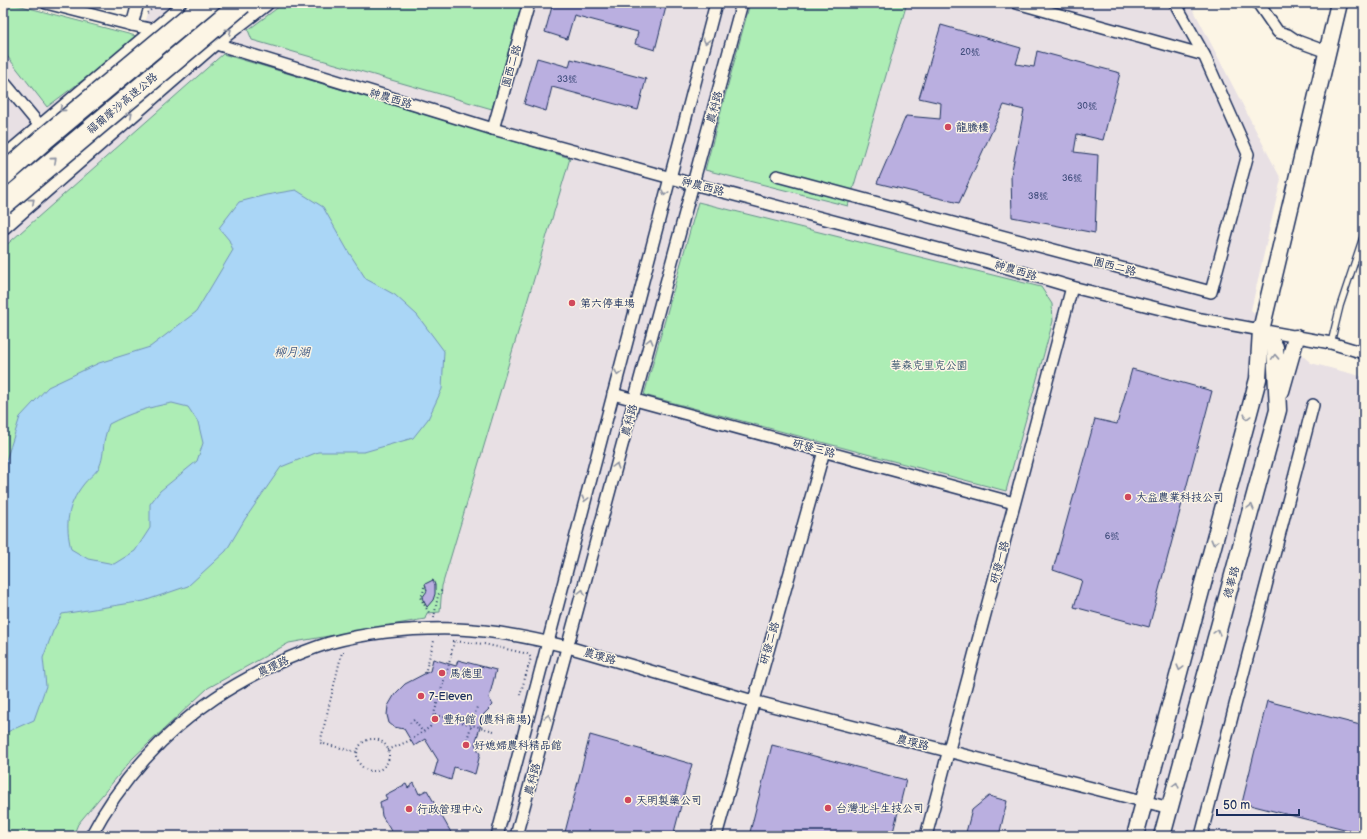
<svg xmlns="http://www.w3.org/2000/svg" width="1367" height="839" font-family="'Balsamiq Sans','LXGW WenKai TC',sans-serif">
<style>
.built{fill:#e8e0e4}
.green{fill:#adedb5;stroke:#648e8a}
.water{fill:#aad6f6;stroke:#7193b9;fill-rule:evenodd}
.building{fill:#baafe0;stroke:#1b2f5e}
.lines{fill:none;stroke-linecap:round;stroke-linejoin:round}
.lane-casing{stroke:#1b2f5e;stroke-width:8}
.street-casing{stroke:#1b2f5e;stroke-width:14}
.secondary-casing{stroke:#1b2f5e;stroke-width:19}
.path{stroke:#1b2f5e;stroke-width:2;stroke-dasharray:1 3;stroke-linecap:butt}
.lane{stroke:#fcf5e5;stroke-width:5.5}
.street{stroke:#fcf5e5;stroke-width:11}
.secondary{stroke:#fcf5e5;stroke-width:16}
.highway-bridge-casing{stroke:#1b2f5e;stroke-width:24;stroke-linecap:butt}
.highway-bridge{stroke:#fcf5e5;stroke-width:21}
.oneway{stroke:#8c92a2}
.poi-dot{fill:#d1495b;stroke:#fcf5e5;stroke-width:1.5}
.labels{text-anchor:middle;stroke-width:3;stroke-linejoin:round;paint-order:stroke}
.number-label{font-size:9px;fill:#434f7e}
.street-label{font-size:11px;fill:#1b2f5e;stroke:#fcf5e5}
.poi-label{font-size:11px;fill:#1b2f5e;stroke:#fcf5e5;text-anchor:start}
.park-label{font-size:11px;fill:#38556f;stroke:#fcf5e5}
.water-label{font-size:12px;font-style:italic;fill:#3f5984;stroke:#fcf5e5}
</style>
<rect width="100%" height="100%" fill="#fcf5e5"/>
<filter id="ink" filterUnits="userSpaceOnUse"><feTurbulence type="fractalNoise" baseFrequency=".025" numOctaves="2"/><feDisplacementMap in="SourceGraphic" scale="8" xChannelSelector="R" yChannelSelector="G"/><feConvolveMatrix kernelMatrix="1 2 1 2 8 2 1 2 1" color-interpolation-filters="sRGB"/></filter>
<g filter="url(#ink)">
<!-- built -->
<path class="built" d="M 3,3 L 10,3 L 140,37 L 150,3 L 1190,3 L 1281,179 L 1251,310 L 1311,363 L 1364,377 L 1364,836 L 3,836 Z"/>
<!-- green -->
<g class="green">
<path d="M 3,3 L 10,3 L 140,37 L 47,107 L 7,56 L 3,55 Z"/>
<path d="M 284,3 L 522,3 L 492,109 L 252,40 L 248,30 Z"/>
<path d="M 750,3 L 907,3 L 848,206 L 705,170 Z"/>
<path d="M 223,54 L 570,158 L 566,172 L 442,586 L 440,612 L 427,613 L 425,619 L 289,643 L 208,688 L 133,758 L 78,824 L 73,836 L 3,836 L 3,248 Z"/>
<path d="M 698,202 L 1041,287 L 1052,304 L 1053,321 L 1006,491 L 644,395 Z"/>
</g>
<!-- water -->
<path class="water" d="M 296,190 L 323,207 L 348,251 L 366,279 L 395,295 L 417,315 L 444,351 L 442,389 L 428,419 L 413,438 L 364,452 L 318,452 L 281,467 L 245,519 L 226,551 L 188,586 L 144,601 L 62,614 L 53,631 L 43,658 L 46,686 L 34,720 L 7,732 L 3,730 L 3,470 L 20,417 L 48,387 L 99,363 L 150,347 L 196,312 L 233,250 L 229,240 L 219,228 L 239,202 L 266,195 ZM 172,403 L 188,407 L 198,422 L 203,443 L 197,461 L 160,491 L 150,504 L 150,528 L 135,551 L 114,564 L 88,559 L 71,549 C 65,524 67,506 83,485 C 87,479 94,475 98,469 C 103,461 103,451 104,442 C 105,436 107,430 109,424 C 130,413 149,407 172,403 Z"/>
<!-- building -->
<g class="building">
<path d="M 553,3 L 667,3 L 655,50 L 635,44 L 638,32 L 574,15 L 567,39 L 545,32 Z"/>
<path d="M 941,25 L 1021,48 L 1016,64 L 1034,67 L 1037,51 L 1120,73 L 1103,140 L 1077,134 L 1074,152 L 1098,155 L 1095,233 L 1012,217 L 1011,175 L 1024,110 L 1004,105 L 959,203 L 877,183 L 906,116 L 940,119 L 941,103 L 919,98 Z"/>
<path d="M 537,58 L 569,67 L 571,59 L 646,79 L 638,110 L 552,87 L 546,111 L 524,104 Z"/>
<path d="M 1132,369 L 1212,391 L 1149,627 L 1074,607 L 1082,580 L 1053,570 L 1095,419 L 1117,424 Z"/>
<path d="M 433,580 L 435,585 L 435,594 L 433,600 L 427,607 L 422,598 L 427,591 L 425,584 Z"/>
<path d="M 433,659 L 456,666 L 458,660 L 496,670 L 489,698 L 493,705 L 484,714 L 475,744 L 480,754 L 475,774 L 454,767 L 451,780 L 434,774 L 438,760 L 425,739 L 414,746 L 404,729 L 394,727 L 389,723 L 387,715 L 388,706 L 395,694 L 405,684 L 430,671 Z"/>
<path d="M 1267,701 L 1364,726 L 1364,834 L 1242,803 Z"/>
<path d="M 590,735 L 692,764 L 673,836 L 564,836 Z"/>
<path d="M 772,745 L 906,780 L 892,836 L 749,836 Z"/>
<path d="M 414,783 L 419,794 L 427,790 L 453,836 L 394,836 L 382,816 L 380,802 L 387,799 L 385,795 L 406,784 L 408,788 Z"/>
<path d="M 989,796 L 1007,801 L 999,836 L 965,836 L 972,810 Z"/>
</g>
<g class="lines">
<defs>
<path id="lane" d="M 1331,343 L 1340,306 L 1364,234"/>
<g id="street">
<path d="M 46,3 L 132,25 L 213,43 L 493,129 L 693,184 L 988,262 L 1072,287 L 1201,319 L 1331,343 L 1364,353"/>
<path d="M 1017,3 L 1204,55"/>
<path d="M 1258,3 L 1278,32 L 1288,35 L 1297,41 L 1327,52"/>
<path d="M 132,25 L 138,3"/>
<path d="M 3,81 L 41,127"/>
<path d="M 493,129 L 529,3"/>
<path d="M 777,176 L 1211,292 L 1248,154 L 1204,55 L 1175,3"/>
<path d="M 613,394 L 1014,503"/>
<path d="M 91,836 C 119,782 164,732 215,698 C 234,685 255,674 275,664 C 293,656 310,649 329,643 C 370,632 415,628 457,629 C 494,630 532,638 568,647 L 753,701 L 1170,808"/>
<path d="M 497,836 L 716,3"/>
<path d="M 516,836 L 742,3"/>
<path d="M 716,836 L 824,451"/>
<path d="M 926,836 L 1072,287"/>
<path d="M 1201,836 L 1313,405"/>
</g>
<g id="secondary">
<path d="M 3,160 L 188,3"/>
<path d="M 3,226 L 213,43 L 265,3"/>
<path d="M 1281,391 L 1296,338"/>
<path d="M 1135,836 L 1258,379 L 1261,330 L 1339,3"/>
<path d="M 1162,836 L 1278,410 L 1275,347 L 1261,330"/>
</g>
</defs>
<!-- lane casing -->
<use href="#lane" class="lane-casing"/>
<!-- street casing -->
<use href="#street" class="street-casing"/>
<!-- secondary casing -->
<use href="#secondary" class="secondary-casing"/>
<!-- path -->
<g class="path">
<path d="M 147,13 L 159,3"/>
<path d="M 424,587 L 423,594 L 420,597 L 432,618"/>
<path d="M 434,618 L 438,595 L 442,590"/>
<path d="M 452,641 L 484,644 L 528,654 L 531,658 L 530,661 L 520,695"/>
<path d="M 344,652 L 342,652 L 320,743 L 357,752"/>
<path d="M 425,673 L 434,641"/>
<path d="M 435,715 L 494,731"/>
<path d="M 410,723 L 414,720 L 423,732"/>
<circle cx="373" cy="755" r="16"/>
<path d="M 466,743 L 477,707"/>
<path d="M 388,750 L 411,740 L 430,727 L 449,664 L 454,641"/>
</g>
<!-- lane -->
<use href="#lane" class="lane"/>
<!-- street -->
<use href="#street" class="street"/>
<!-- secondary -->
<use href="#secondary" class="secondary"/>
<defs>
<g id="highway-bridge">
<path d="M 3,175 L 44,139 L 207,3"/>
<path d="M 3,204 L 242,3"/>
</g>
</defs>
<!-- highway-bridge casing -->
<use href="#highway-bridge" class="highway-bridge-casing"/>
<!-- highway-bridge -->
<use href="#highway-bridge" class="highway-bridge"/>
</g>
<!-- one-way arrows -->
<defs><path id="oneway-chevron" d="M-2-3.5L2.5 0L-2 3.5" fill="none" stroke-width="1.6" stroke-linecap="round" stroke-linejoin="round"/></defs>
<g class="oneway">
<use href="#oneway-chevron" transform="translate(229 31) rotate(-37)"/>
<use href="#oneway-chevron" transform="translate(706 41) rotate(104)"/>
<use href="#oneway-chevron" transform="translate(62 109) rotate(140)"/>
<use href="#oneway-chevron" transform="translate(130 115) rotate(-41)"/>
<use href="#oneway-chevron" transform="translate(54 160) rotate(-41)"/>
<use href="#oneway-chevron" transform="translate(665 193) rotate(105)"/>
<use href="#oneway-chevron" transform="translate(32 201) rotate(-41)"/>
<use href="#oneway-chevron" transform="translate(650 341) rotate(-75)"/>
<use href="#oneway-chevron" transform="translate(1275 357) rotate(-92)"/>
<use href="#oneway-chevron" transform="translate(618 373) rotate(105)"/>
<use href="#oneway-chevron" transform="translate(1247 417) rotate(105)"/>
<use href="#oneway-chevron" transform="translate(616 466) rotate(-75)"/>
<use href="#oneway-chevron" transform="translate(585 499) rotate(105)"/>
<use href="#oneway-chevron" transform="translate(1251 507) rotate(-75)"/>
<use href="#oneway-chevron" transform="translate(1214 542) rotate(105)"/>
<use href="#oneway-chevron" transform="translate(582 592) rotate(-75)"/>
<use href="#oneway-chevron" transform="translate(1217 632) rotate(-75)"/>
<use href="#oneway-chevron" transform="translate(1180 668) rotate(105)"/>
<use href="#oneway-chevron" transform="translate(548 717) rotate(-75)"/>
<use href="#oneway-chevron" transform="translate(1176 785) rotate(-75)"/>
</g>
</g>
<!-- markers -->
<g class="poi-dot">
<circle cx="948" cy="127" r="4"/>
<circle cx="572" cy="303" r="4"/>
<circle cx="1128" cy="497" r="4"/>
<circle cx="442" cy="673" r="4"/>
<circle cx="421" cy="696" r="4"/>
<circle cx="435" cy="719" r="4"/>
<circle cx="466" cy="745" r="4"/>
<circle cx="628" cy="800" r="4"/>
<circle cx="828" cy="808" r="4"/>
<circle cx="409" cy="809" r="4"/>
</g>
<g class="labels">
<!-- number labels -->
<g class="number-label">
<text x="970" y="55">20號</text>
<text x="567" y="82">33號</text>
<text x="1087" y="109">30號</text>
<text x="1072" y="181">36號</text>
<text x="1038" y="199">38號</text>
<text x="1112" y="539">6號</text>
</g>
<!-- street labels -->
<g class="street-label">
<text transform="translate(511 66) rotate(-74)" y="4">園西二路</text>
<text transform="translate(391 98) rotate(17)" y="4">神農西路</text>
<text transform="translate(122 103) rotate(-40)" y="4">福爾摩沙高速公路</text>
<text transform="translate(714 107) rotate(-75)" y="4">農科路</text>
<text transform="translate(703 186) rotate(15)" y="4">神農西路</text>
<text transform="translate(1115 266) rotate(15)" y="4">園西二路</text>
<text transform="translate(1016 270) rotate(17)" y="4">神農西路</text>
<text transform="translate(629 420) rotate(-75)" y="4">農科路</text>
<text transform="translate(814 448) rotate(15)" y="4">研發三路</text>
<text transform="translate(999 562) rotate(-75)" y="4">研發一路</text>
<text transform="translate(1231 582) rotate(-75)" y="4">德華路</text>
<text transform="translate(769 643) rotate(-74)" y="4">研發二路</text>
<text transform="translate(600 656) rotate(16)" y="4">農環路</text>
<text transform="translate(273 666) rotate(-25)" y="4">農環路</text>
<text transform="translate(913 742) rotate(14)" y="4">農環路</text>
<text transform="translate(532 779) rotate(-75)" y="4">農科路</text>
</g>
<!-- poi labels -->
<g class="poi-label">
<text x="956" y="131">龍騰樓</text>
<text x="580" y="307">第六停車場</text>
<text x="1136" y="501">大益農業科技公司</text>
<text x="450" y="677">馬德里</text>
<text x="429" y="700">7-Eleven</text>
<text x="443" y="723">豐和館 (農科商場)</text>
<text x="474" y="749">好媳婦農科精品館</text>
<text x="636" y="804">天明製藥公司</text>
<text x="836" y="812">台灣北斗生技公司</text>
<text x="417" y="813">行政管理中心</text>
</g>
<!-- park labels -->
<g class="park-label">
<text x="929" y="369">華森克里克公園</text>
</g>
<!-- water labels -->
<g class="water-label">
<text x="292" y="356">柳月湖</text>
</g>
</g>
<!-- margin -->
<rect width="1367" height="839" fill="none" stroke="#fcf5e5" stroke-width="16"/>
<rect x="8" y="8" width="1351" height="823" fill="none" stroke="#1b2f5e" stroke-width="1.5" filter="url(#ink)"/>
<!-- scale -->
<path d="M1217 809v6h82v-6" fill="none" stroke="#1b2f5e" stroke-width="2"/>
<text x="1223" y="809" font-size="12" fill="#1b2f5e" stroke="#fcf5e5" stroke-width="3" paint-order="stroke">50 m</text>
</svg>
